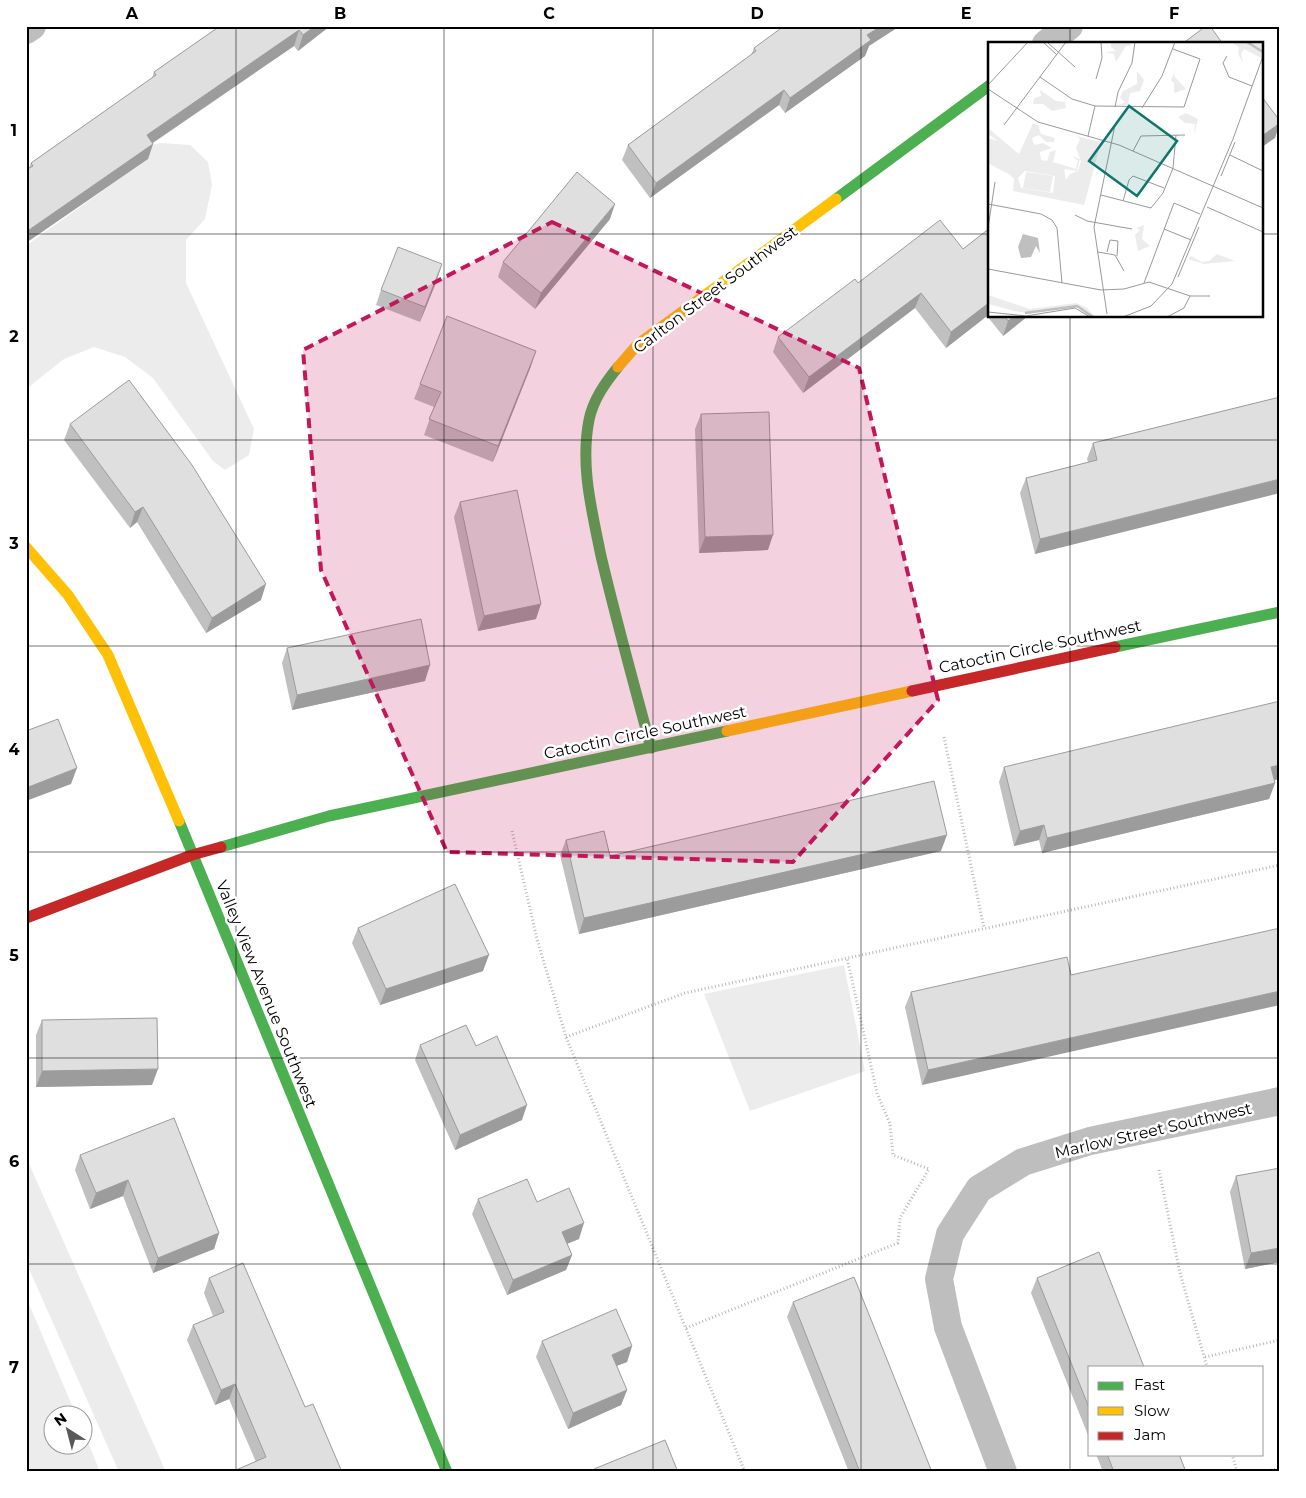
<svg xmlns="http://www.w3.org/2000/svg" width="1306" height="1498" font-family="Montserrat,sans-serif">
<style>
.green{fill:#ececec}
.lines{fill:none;stroke-linecap:round;stroke-linejoin:round}
.path{stroke:#b9b9b9;stroke-width:3;stroke-dasharray:1 2.5;stroke-linecap:butt}
.street{stroke:#bebebe;stroke-width:28}
.fast{stroke:#4caf50;stroke-width:11}
.slow{stroke:#ffc107;stroke-width:11}
.jam{stroke:#c62828;stroke-width:11}
.wall{fill:#c0c0c0}
.shaded-wall{fill:#9c9c9c}
.building{fill:#dfdfdf;stroke:#9c9c9c}
.marked{fill:#c2185b;fill-opacity:0.2;stroke:#c2185b;stroke-width:4;stroke-dasharray:10 6;stroke-linejoin:round}
.grid{fill:none;stroke:#000;stroke-width:1;stroke-opacity:0.55}
.labels{text-anchor:middle;stroke-width:5;stroke-linejoin:round;paint-order:stroke}
.street-label{font-size:16px;fill:#000;stroke:#fff}
.inset-river{fill:none;stroke:#bfbfbf;stroke-width:2.5}
.inset-road{fill:none;stroke:#999;stroke-width:1}
.view{fill:#0f766e;fill-opacity:0.15;stroke:#0f766e;stroke-width:2.5}
.inset-edge{fill:none;stroke:#000;stroke-width:2.5}
.neatline{fill:none;stroke:#000;stroke-width:2}
.grid-label{font-size:16px;text-anchor:middle;font-weight:bold;fill:#000}
</style>
<rect width="100%" height="100%" fill="#fff"/>
<!-- green -->
<g class="green">
<path d="M 161,143 L 190,145 L 208,162 L 212,185 L 205,219 L 186,240 L 186,283 L 254,429 L 249,455 L 225,470 L 213,461 L 153,378 L 125,357 L 94,347 L 64,359 L 26,389 L 26,293 L 28,290 L 27,245 L 147,159 L 140,147 Z"/>
<path d="M 844,965 L 865,1071 L 750,1111 L 704,994 Z"/>
<path d="M 26,1157 L 166,1472 L 119,1472 L 26,1262 Z"/>
<path d="M 26,1297 L 76,1415 L 52,1416 L 52,1446 L 82,1446 L 83,1430 L 100,1472 L 26,1472 Z"/>
</g>
<g class="lines">
<!-- path -->
<g class="path">
<path d="M 944,737 L 984,928"/>
<path d="M 512,831 L 537,939 L 566,1037 L 745,1472"/>
<path d="M 566,1037 L 685,993 L 1280,865"/>
<path d="M 1159,1170 L 1180,1273 L 1207,1367"/>
<path d="M 686,1328 L 898,1243 L 900,1218 L 929,1169 L 893,1155 L 890,1124 L 877,1093 L 847,958"/>
<path d="M 1205,1357 L 1280,1340"/>
<path d="M 1232,1454 L 1237,1472"/>
<path d="M 1264,1472 L 1280,1468"/>
</g>
<!-- street -->
<g class="street">
<path d="M 26,30 L 32,26"/>
<path d="M 1046,44 L 1069,26"/>
<path d="M 1003,1472 L 948,1327 L 939,1279 L 950,1234 L 979,1189 L 1023,1162 L 1090,1141 L 1280,1101"/>
</g>
<!-- fast -->
<g class="fast">
<path d="M 836,199 L 990,85"/>
<path d="M 618,367 C 605,383 593,400 589,420 C 580,466 592,511 601,556 C 616,620 634,684 651,748"/>
<path d="M 1115,647 L 1280,612"/>
<path d="M 179,821 L 447,1472"/>
<path d="M 221,847 L 329,816 L 727,731"/>
</g>
<!-- slow -->
<g class="slow">
<path d="M 618,367 L 637,345 L 836,199"/>
<path d="M 26,547 L 68,595 L 108,655 L 179,821"/>
<path d="M 727,731 L 912,691"/>
</g>
<!-- jam -->
<g class="jam">
<path d="M 912,691 L 1115,647"/>
<path d="M 26,918 L 192,855 L 221,847"/>
</g>
</g>
<!-- wall -->
<g class="wall">
<path d="M 220,26 L 330,26 L 298,51 L 294,46 L 153,143 L 153,144 L 148,159 L 29,168 L 31,163 L 152,78 L 154,72 Z"/>
<path d="M 869,46 L 865,56 L 785,113 L 779,105 L 650,198 L 622,160 L 628,145 L 751,55 L 754,48 Z"/>
<path d="M 610,219 L 535,309 L 498,277 L 503,262 Z"/>
<path d="M 990,228 L 990,316 L 1028,316 L 1003,336 L 987,316 L 946,348 L 915,308 L 803,393 L 773,352 L 778,337 L 858,283 L 963,249 Z"/>
<path d="M 437,280 L 420,322 L 376,305 L 381,290 Z"/>
<path d="M 531,366 L 493,462 L 424,435 L 434,407 L 414,399 L 420,384 Z"/>
<path d="M 1280,397 L 1035,554 L 1020,493 L 1026,478 L 1088,462 L 1087,459 L 1093,443 Z"/>
<path d="M 701,414 L 768,550 L 699,553 L 695,429 Z"/>
<path d="M 70,424 L 261,600 L 206,633 L 137,522 L 130,528 L 64,440 Z"/>
<path d="M 460,502 L 536,619 L 478,631 L 454,517 Z"/>
<path d="M 287,648 L 425,681 L 292,710 L 282,663 Z"/>
<path d="M 1004,767 L 1274,780 L 1275,783 L 1269,799 L 1042,853 L 1039,840 L 1014,846 L 999,782 Z"/>
<path d="M 566,840 L 610,856 L 941,851 L 579,934 L 560,855 Z"/>
<path d="M 358,928 L 483,971 L 380,1005 L 352,943 Z"/>
<path d="M 1071,975 L 922,1085 L 905,1007 L 911,992 Z"/>
<path d="M 42,1020 L 152,1085 L 36,1087 L 36,1035 Z"/>
<path d="M 420,1045 L 476,1046 L 522,1120 L 455,1150 L 415,1060 Z"/>
<path d="M 174,1118 L 219,1233 L 214,1249 L 153,1273 L 123,1196 L 90,1209 L 75,1170 L 80,1155 Z"/>
<path d="M 1280,1168 L 1280,1262 L 1245,1269 L 1230,1192 L 1236,1176 Z"/>
<path d="M 478,1199 L 537,1202 L 579,1239 L 567,1243 L 572,1255 L 566,1270 L 507,1295 L 472,1214 Z"/>
<path d="M 209,1278 L 305,1407 L 342,1472 L 236,1472 L 236,1470 L 256,1462 L 229,1399 L 215,1405 L 187,1340 L 193,1325 L 213,1316 L 204,1293 Z"/>
<path d="M 1037,1278 L 1090,1367 L 1090,1440 L 1031,1293 Z"/>
<path d="M 793,1302 L 932,1472 L 849,1472 L 787,1317 Z"/>
<path d="M 542,1341 L 632,1346 L 627,1362 L 616,1366 L 627,1390 L 621,1405 L 568,1429 L 536,1357 Z"/>
<path d="M 1096,1454 L 1179,1454 L 1186,1472 L 1103,1472 Z"/>
</g>
<!-- shaded-wall -->
<g class="shaded-wall">
<path d="M 315,26 L 330,26 L 298,51 L 303,35 Z"/>
<path d="M 881,26 L 900,26 L 869,46 L 865,56 L 785,113 L 790,98 L 867,35 Z"/>
<path d="M 299,30 L 294,46 L 142,150 L 147,135 Z"/>
<path d="M 784,90 L 779,105 L 650,198 L 656,183 Z"/>
<path d="M 1280,123 L 1275,138 L 1262,147 L 1262,136 Z"/>
<path d="M 153,144 L 148,159 L 26,243 L 26,232 Z"/>
<path d="M 615,204 L 610,219 L 535,309 L 541,293 Z"/>
<path d="M 442,264 L 437,280 L 420,322 L 425,307 Z"/>
<path d="M 921,293 L 915,308 L 803,393 L 809,377 Z"/>
<path d="M 990,302 L 990,307 L 987,316 L 946,348 L 951,332 Z"/>
<path d="M 1014,316 L 1028,316 L 1003,336 L 1008,321 Z"/>
<path d="M 536,351 L 531,366 L 493,462 L 498,446 Z"/>
<path d="M 1280,479 L 1280,493 L 1035,554 L 1040,539 Z"/>
<path d="M 143,507 L 137,522 L 130,528 L 135,512 Z"/>
<path d="M 773,535 L 768,550 L 699,553 L 705,537 Z"/>
<path d="M 266,584 L 261,600 L 206,633 L 212,618 Z"/>
<path d="M 541,604 L 536,619 L 478,631 L 484,616 Z"/>
<path d="M 430,665 L 425,681 L 292,710 L 297,695 Z"/>
<path d="M 1280,765 L 1280,779 L 1265,782 L 1271,767 Z"/>
<path d="M 77,768 L 71,784 L 26,801 L 26,788 Z"/>
<path d="M 1275,783 L 1269,799 L 1042,853 L 1047,838 Z"/>
<path d="M 1044,825 L 1039,840 L 1014,846 L 1020,831 Z"/>
<path d="M 947,835 L 941,851 L 579,934 L 584,918 Z"/>
<path d="M 489,955 L 483,971 L 380,1005 L 386,989 Z"/>
<path d="M 1280,991 L 1280,1005 L 922,1085 L 928,1070 Z"/>
<path d="M 158,1069 L 152,1085 L 36,1087 L 42,1071 Z"/>
<path d="M 527,1105 L 522,1120 L 455,1150 L 460,1135 Z"/>
<path d="M 128,1180 L 123,1196 L 90,1209 L 96,1193 Z"/>
<path d="M 584,1223 L 579,1239 L 557,1248 L 562,1232 Z"/>
<path d="M 219,1233 L 214,1249 L 153,1273 L 158,1258 Z"/>
<path d="M 1280,1248 L 1280,1262 L 1245,1269 L 1251,1253 Z"/>
<path d="M 572,1255 L 566,1270 L 507,1295 L 513,1280 Z"/>
<path d="M 632,1346 L 627,1362 L 606,1370 L 612,1355 Z"/>
<path d="M 235,1384 L 229,1399 L 215,1405 L 221,1390 Z"/>
<path d="M 627,1390 L 621,1405 L 568,1429 L 573,1413 Z"/>
</g>
<!-- building -->
<g class="building">
<path d="M 220,26 L 315,26 L 303,35 L 299,30 L 147,135 L 153,144 L 26,232 L 26,170 L 33,166 L 31,163 L 156,75 L 154,72 Z"/>
<path d="M 784,26 L 881,26 L 867,35 L 871,40 L 790,98 L 784,90 L 656,183 L 628,145 L 756,51 L 754,48 Z"/>
<path d="M 1206,26 L 1210,26 L 1223,44 L 1182,44 Z"/>
<path d="M 1262,97 L 1280,121 L 1280,123 L 1262,136 Z"/>
<path d="M 577,172 L 615,204 L 541,293 L 503,262 Z"/>
<path d="M 940,220 L 963,249 L 990,228 L 990,302 L 951,332 L 921,293 L 809,377 L 778,337 L 855,279 L 858,283 Z"/>
<path d="M 398,247 L 442,264 L 425,307 L 381,290 Z"/>
<path d="M 447,316 L 536,351 L 498,446 L 429,419 L 441,392 L 420,384 Z"/>
<path d="M 1005,316 L 1014,316 L 1008,321 Z"/>
<path d="M 129,380 L 192,465 L 266,584 L 212,618 L 143,507 L 135,512 L 70,424 Z"/>
<path d="M 1280,397 L 1280,479 L 1040,539 L 1026,478 L 1097,460 L 1093,443 Z"/>
<path d="M 769,412 L 773,535 L 705,537 L 701,414 Z"/>
<path d="M 517,490 L 541,604 L 484,616 L 460,502 Z"/>
<path d="M 421,619 L 430,665 L 297,695 L 287,648 Z"/>
<path d="M 1280,701 L 1280,765 L 1271,767 L 1275,783 L 1047,838 L 1044,825 L 1020,831 L 1004,767 Z"/>
<path d="M 58,719 L 77,768 L 26,788 L 26,731 Z"/>
<path d="M 934,781 L 947,835 L 584,918 L 566,840 L 604,831 L 610,856 Z"/>
<path d="M 455,884 L 489,955 L 386,989 L 358,928 Z"/>
<path d="M 1280,928 L 1280,991 L 928,1070 L 911,992 L 1067,957 L 1071,975 Z"/>
<path d="M 157,1018 L 158,1069 L 42,1071 L 42,1020 Z"/>
<path d="M 466,1025 L 476,1046 L 497,1036 L 527,1105 L 460,1135 L 420,1045 Z"/>
<path d="M 174,1118 L 219,1233 L 158,1258 L 128,1180 L 96,1193 L 80,1155 Z"/>
<path d="M 1280,1168 L 1280,1248 L 1251,1253 L 1236,1176 Z"/>
<path d="M 527,1179 L 537,1202 L 569,1188 L 584,1223 L 562,1232 L 572,1255 L 513,1280 L 478,1199 Z"/>
<path d="M 1099,1252 L 1144,1367 L 1090,1367 L 1090,1410 L 1037,1278 Z"/>
<path d="M 243,1263 L 305,1407 L 313,1404 L 342,1472 L 237,1472 L 236,1470 L 266,1457 L 235,1384 L 221,1390 L 193,1325 L 224,1312 L 209,1278 Z"/>
<path d="M 854,1277 L 932,1472 L 860,1472 L 793,1302 Z"/>
<path d="M 616,1309 L 632,1346 L 612,1355 L 627,1390 L 573,1413 L 542,1341 Z"/>
<path d="M 665,1440 L 678,1472 L 595,1472 L 594,1469 Z"/>
<path d="M 1107,1454 L 1179,1454 L 1186,1472 L 1114,1472 Z"/>
</g>
<!-- marked area -->
<path class="marked" d="M 552,222 L 859,368 L 938,700 L 793,862 L 447,852 L 321,570 L 303,350 Z"/>
<!-- grid -->
<path class="grid" d="M 236,26 L 236,1472M 444,26 L 444,1472M 653,26 L 653,1472M 861,26 L 861,1472M 1070,26 L 1070,44M 26,234 L 990,234M 1262,234 L 1280,234M 1070,316 L 1070,1472M 26,440 L 1280,440M 26,646 L 1280,646M 26,852 L 1280,852M 26,1058 L 1280,1058M 26,1264 L 1280,1264"/>
<g class="labels">
<!-- street labels -->
<g class="street-label">
<text transform="translate(715 289) rotate(-37)" y="6">Carlton Street Southwest</text>
<text transform="translate(1040 646) rotate(-12)" y="6">Catoctin Circle Southwest</text>
<text transform="translate(645 732) rotate(-12)" y="6">Catoctin Circle Southwest</text>
<text transform="translate(267 994) rotate(68)" y="6">Valley View Avenue Southwest</text>
<text transform="translate(1153 1130) rotate(-13)" y="6">Marlow Street Southwest</text>
</g>
</g>
<!-- overview -->
<g transform="translate(988 42)">
<rect width="275" height="275" fill="#fff"/>
<path d="M 139,0 L 144,3 L 138,4 L 128,20 L 126,12 L 117,10 L 128,9 L 123,5 L 123,1 ZM 243,0 L 275,0 L 275,17 L 256,7 L 253,12 L 255,21 L 250,12 L 251,5 ZM 188,27 L 186,34 L 198,47 L 186,51 L 186,41 L 183,38 ZM 149,29 L 156,38 L 152,49 L 142,51 L 140,63 L 131,63 L 137,60 L 132,56 L 135,49 L 149,42 ZM 52,48 L 68,59 L 77,60 L 78,66 L 64,69 L 55,62 L 45,62 L 46,56 L 53,54 ZM 198,71 L 210,77 L 206,94 L 207,82 L 197,81 L 190,75 ZM 45,81 L 50,83 L 53,92 L 67,96 L 66,100 L 58,100 L 51,93 L 44,96 L 46,103 L 55,101 L 64,106 L 52,110 L 53,118 L 59,119 L 62,110 L 68,108 L 65,120 L 88,127 L 90,119 L 84,114 L 92,117 L 89,129 L 76,127 L 78,138 L 82,132 L 90,129 L 93,119 L 88,106 L 92,97 L 88,94 L 113,100 L 96,163 L 25,149 L 26,137 L 22,133 L 0,121 L 0,96 L 10,99 L 0,92 L 0,86 L 31,112 ZM 37,129 L 67,134 L 65,151 L 33,146 L 30,136 ZM 38,130 L 65,134 L 62,150 L 35,146 ZM 156,183 L 154,197 L 162,204 L 150,209 L 147,193 L 152,188 L 148,186 ZM 229,212 L 247,219 L 216,222 L 200,217 L 203,214 L 214,220 L 221,219 ZM 0,253 L 42,267 L 88,261 L 99,266 L 107,275 L 90,265 L 39,271 L 26,269 L 0,262 Z" fill="#ececec" fill-rule="evenodd"/>
<path d="M 35,192 L 50,196 L 52,211 L 48,204 L 43,215 L 33,216 L 30,205 Z" fill="#bfbfbf"/>
<path class="inset-river" d="M 259,0 L 275,10M 37,271 L 89,264 L 105,275"/>
<path class="inset-road" d="M 55,0 L 69,13M 59,0 L 87,25M 239,14 L 235,21 L 241,35 L 264,44M 52,35 L 84,57 L 107,64 L 196,65 L 212,17 L 185,7M 108,37 L 114,16 L 113,0M 0,43 L 40,0M 0,47 L 50,80 L 131,103 L 275,166M 127,65 L 130,50 L 144,21 L 147,0M 154,66 L 174,34 L 187,0M 16,83 L 78,0M 100,94 L 107,64M 145,109 L 153,94 L 197,93M 242,113 L 275,129M 233,134 L 247,100M 113,153 L 163,166 L 175,151 L 185,126 L 188,93M 135,159 L 141,138 L 145,134 L 176,146M 0,162 L 53,172 L 64,178 L 69,186 L 74,241M 219,165 L 275,190M 87,173 L 99,179 L 144,187M 0,186 L 7,140M 176,187 L 203,198M 110,210 L 127,213 L 136,229M 119,210 L 122,198 L 130,199 L 129,214M 0,227 L 113,248 L 136,247 L 161,240 L 202,254 L 222,254M 190,235 L 211,185M 156,241 L 186,161 L 212,172M 0,270 L 38,274 L 87,266 L 102,275M 119,272 L 106,185 L 127,83M 135,275 L 163,264 L 184,242 L 245,97 L 275,14M 179,275 L 196,266 L 202,254"/>
<path class="view" d="M 141,64 L 189,99 L 149,154 L 101,119 Z"/>
<rect width="275" height="275" class="inset-edge"/>
</g>
<!-- border -->
<rect width="1306" height="1498" fill="none" stroke="#ffffff" stroke-width="55"/>
<!-- legend -->
<rect x="1088" y="1366" width="175" height="90" fill="#ffffff" stroke="#999999"/>
<rect x="1098" y="1382" width="25" height="8" fill="#4caf50" stroke="#999999"/>
<text x="1134" y="1390" font-size="15" fill="#000000">Fast</text>
<rect x="1098" y="1407" width="25" height="8" fill="#ffc107" stroke="#999999"/>
<text x="1134" y="1416" font-size="15" fill="#000000">Slow</text>
<rect x="1098" y="1432" width="25" height="8" fill="#c62828" stroke="#999999"/>
<text x="1134" y="1440" font-size="15" fill="#000000">Jam</text>
<!-- north arrow -->
<g transform="translate(68 1430) rotate(324)"><circle r="24" fill="#ffffff" stroke="#999999"/>
<path d="M0-4L9 19L0 12L-9 19Z" fill="#595959"/>
<text y="-8" font-size="14" font-weight="bold" text-anchor="middle" fill="#000000">N</text>
</g>
<rect x="28" y="28" width="1250" height="1442" class="neatline"/>
<g class="grid-label">
<text x="132" y="19">A</text>
<text x="340" y="19">B</text>
<text x="549" y="19">C</text>
<text x="757" y="19">D</text>
<text x="966" y="19">E</text>
<text x="1174" y="19">F</text>
<text x="14" y="136">1</text>
<text x="14" y="342">2</text>
<text x="14" y="549">3</text>
<text x="14" y="755">4</text>
<text x="14" y="961">5</text>
<text x="14" y="1167">6</text>
<text x="14" y="1373">7</text>
</g>
</svg>
